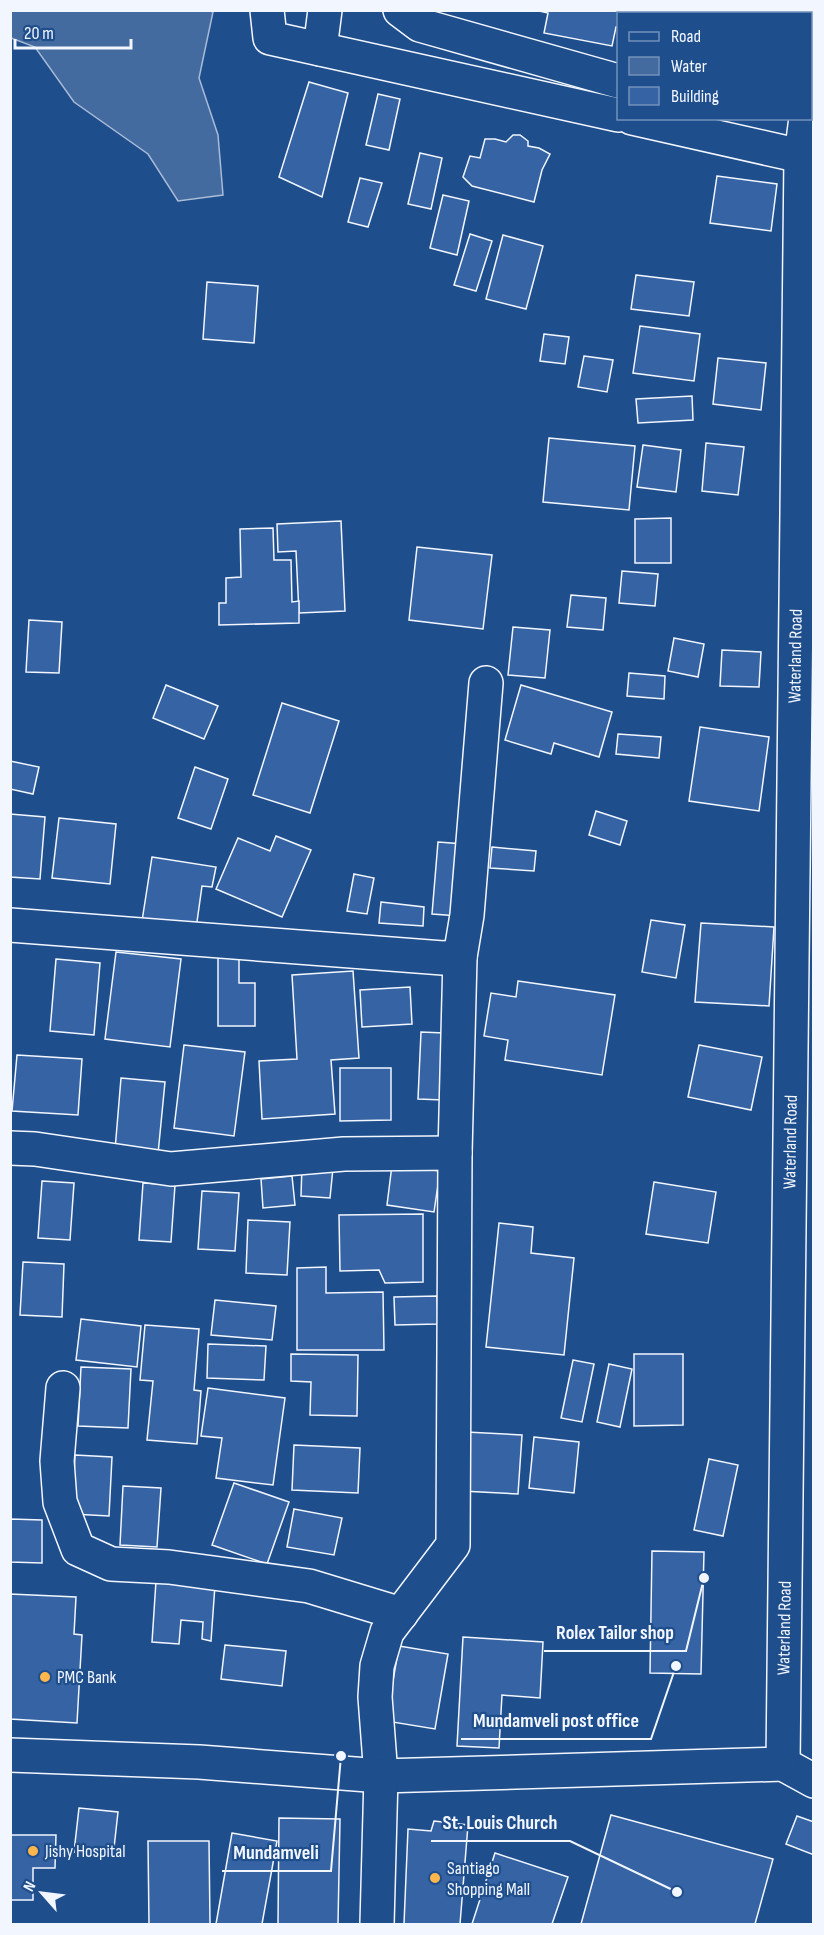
<svg xmlns="http://www.w3.org/2000/svg" width="824" height="1935" font-family="'Sofia Sans Condensed',sans-serif">
<style>
.water{fill:#446ba0;stroke:#a8bbd7;stroke-width:1.5}
.building{fill:#3563a3;stroke:#f2f6ff;stroke-width:1.5}
.lines{fill:none;stroke-linecap:round;stroke-linejoin:round}
.street-casing{stroke:#f2f6ff;stroke-width:36}
.secondary-casing{stroke:#f2f6ff;stroke-width:36}
.street{stroke:#1f4e8c;stroke-width:33}
.secondary{stroke:#1f4e8c;stroke-width:33}
.poi-dot{fill:#ffb74d;stroke:#1f4e8c;stroke-width:2}
.labels{text-anchor:middle;stroke-width:4.5;stroke-linejoin:round;paint-order:stroke}
.street-label{font-size:18px;fill:#f2f6ff;stroke:#1f4e8c}
.poi-label{font-size:18px;fill:#f2f6ff;stroke:#1f4e8c;text-anchor:start}
.leader{fill:none;stroke:#f2f6ff;stroke-width:2}
.callout-dot{fill:#f2f6ff;stroke:#1f4e8c;stroke-width:2}
.callout-label{font-size:20px;text-anchor:middle;font-weight:bold;fill:#f2f6ff;stroke:#1f4e8c;stroke-width:4.5;stroke-linejoin:round;paint-order:stroke}
</style>
<rect width="100%" height="100%" fill="#1f4e8c"/>
<!-- water -->
<path class="water" d="M 210,11 L 213,12 L 199,78 L 218,135 L 223,195 L 178,201 L 148,154 L 74,102 L 35,47 L 11,38 L 11,11 Z"/>
<!-- building -->
<g class="building">
<path d="M 535,10 L 645,10 L 644,14 L 618,14 L 618,27 L 616,27 L 612,46 L 544,33 L 548,13 Z"/>
<path d="M 663,10 L 754,10 L 753,14 L 679,14 Z"/>
<path d="M 309,82 L 348,93 L 322,197 L 279,177 Z"/>
<path d="M 378,94 L 400,99 L 389,150 L 366,145 Z"/>
<path d="M 513,135 L 520,135 L 528,141 L 528,146 L 539,148 L 550,154 L 542,170 L 534,202 L 472,186 L 463,177 L 470,156 L 480,158 L 485,139 L 495,139 L 506,142 Z"/>
<path d="M 420,153 L 442,158 L 431,209 L 408,204 Z"/>
<path d="M 717,176 L 777,184 L 771,231 L 710,223 Z"/>
<path d="M 360,178 L 382,183 L 368,227 L 348,222 Z"/>
<path d="M 443,195 L 469,201 L 457,255 L 430,248 Z"/>
<path d="M 470,234 L 492,241 L 476,291 L 454,285 Z"/>
<path d="M 503,235 L 543,246 L 526,309 L 486,299 Z"/>
<path d="M 636,275 L 694,282 L 689,316 L 631,309 Z"/>
<path d="M 207,282 L 258,286 L 254,343 L 203,339 Z"/>
<path d="M 640,326 L 700,334 L 694,381 L 633,373 Z"/>
<path d="M 544,334 L 569,337 L 565,364 L 540,361 Z"/>
<path d="M 584,356 L 613,360 L 607,392 L 578,387 Z"/>
<path d="M 718,358 L 766,363 L 761,410 L 713,404 Z"/>
<path d="M 692,396 L 693,420 L 638,423 L 636,399 Z"/>
<path d="M 549,438 L 635,446 L 629,510 L 543,502 Z"/>
<path d="M 706,443 L 744,447 L 738,495 L 702,491 Z"/>
<path d="M 643,445 L 681,450 L 676,492 L 637,487 Z"/>
<path d="M 671,518 L 671,563 L 635,563 L 635,519 Z"/>
<path d="M 341,521 L 345,611 L 299,613 L 296,551 L 278,552 L 277,524 Z"/>
<path d="M 273,528 L 274,560 L 291,560 L 292,602 L 299,601 L 299,623 L 219,625 L 219,603 L 226,603 L 226,578 L 241,577 L 240,529 Z"/>
<path d="M 417,547 L 492,555 L 483,629 L 409,620 Z"/>
<path d="M 622,571 L 658,574 L 655,606 L 619,603 Z"/>
<path d="M 571,595 L 606,598 L 603,630 L 567,627 Z"/>
<path d="M 29,620 L 62,622 L 59,673 L 26,672 Z"/>
<path d="M 513,627 L 550,630 L 545,678 L 508,675 Z"/>
<path d="M 674,638 L 704,644 L 698,677 L 668,671 Z"/>
<path d="M 722,650 L 761,652 L 759,687 L 720,686 Z"/>
<path d="M 629,673 L 665,676 L 664,699 L 627,696 Z"/>
<path d="M 166,685 L 218,706 L 204,739 L 153,718 Z"/>
<path d="M 521,685 L 612,712 L 599,757 L 554,743 L 551,754 L 505,740 Z"/>
<path d="M 282,703 L 339,721 L 310,813 L 253,795 Z"/>
<path d="M 700,727 L 769,737 L 759,811 L 689,801 Z"/>
<path d="M 618,734 L 661,737 L 659,758 L 616,754 Z"/>
<path d="M 10,761 L 39,767 L 33,794 L 10,789 Z"/>
<path d="M 195,767 L 228,779 L 211,829 L 178,818 Z"/>
<path d="M 596,811 L 627,821 L 620,845 L 589,835 Z"/>
<path d="M 10,814 L 45,817 L 40,879 L 10,877 Z"/>
<path d="M 59,818 L 116,824 L 110,884 L 52,878 Z"/>
<path d="M 276,836 L 311,850 L 282,917 L 216,889 L 238,838 L 270,851 Z"/>
<path d="M 438,842 L 464,844 L 459,916 L 432,914 Z"/>
<path d="M 492,847 L 536,851 L 534,871 L 490,868 Z"/>
<path d="M 152,857 L 216,867 L 212,887 L 202,886 L 196,929 L 142,921 Z"/>
<path d="M 354,874 L 374,878 L 367,914 L 347,911 Z"/>
<path d="M 381,902 L 424,907 L 423,926 L 379,923 Z"/>
<path d="M 651,920 L 685,925 L 676,978 L 642,972 Z"/>
<path d="M 701,923 L 774,927 L 769,1006 L 695,1002 Z"/>
<path d="M 218,951 L 239,951 L 239,983 L 255,983 L 255,1026 L 218,1026 Z"/>
<path d="M 116,952 L 181,959 L 170,1047 L 105,1039 Z"/>
<path d="M 56,959 L 100,963 L 94,1035 L 50,1031 Z"/>
<path d="M 353,971 L 359,1058 L 331,1060 L 335,1114 L 262,1119 L 259,1061 L 297,1059 L 292,975 Z"/>
<path d="M 518,981 L 615,995 L 602,1075 L 505,1060 L 508,1040 L 484,1036 L 491,993 L 516,997 Z"/>
<path d="M 410,987 L 412,1024 L 362,1027 L 360,990 Z"/>
<path d="M 421,1032 L 444,1033 L 443,1100 L 418,1099 Z"/>
<path d="M 184,1045 L 245,1052 L 234,1136 L 174,1128 Z"/>
<path d="M 699,1045 L 762,1057 L 751,1110 L 688,1097 Z"/>
<path d="M 17,1055 L 82,1059 L 78,1115 L 12,1111 Z"/>
<path d="M 340,1068 L 391,1068 L 391,1120 L 340,1121 Z"/>
<path d="M 121,1078 L 165,1082 L 158,1154 L 115,1150 Z"/>
<path d="M 392,1165 L 440,1171 L 434,1212 L 387,1205 Z"/>
<path d="M 302,1166 L 333,1168 L 330,1198 L 301,1196 Z"/>
<path d="M 292,1176 L 295,1205 L 263,1208 L 261,1179 Z"/>
<path d="M 42,1181 L 74,1183 L 70,1240 L 38,1238 Z"/>
<path d="M 654,1182 L 716,1192 L 708,1243 L 646,1234 Z"/>
<path d="M 143,1183 L 175,1185 L 171,1242 L 139,1240 Z"/>
<path d="M 202,1191 L 239,1193 L 235,1251 L 198,1249 Z"/>
<path d="M 423,1214 L 423,1282 L 385,1283 L 379,1270 L 340,1271 L 339,1215 Z"/>
<path d="M 248,1220 L 290,1222 L 287,1275 L 246,1273 Z"/>
<path d="M 499,1223 L 533,1227 L 531,1253 L 574,1258 L 564,1355 L 486,1347 Z"/>
<path d="M 23,1262 L 64,1264 L 62,1317 L 20,1315 Z"/>
<path d="M 326,1267 L 326,1293 L 383,1292 L 384,1350 L 297,1350 L 297,1268 Z"/>
<path d="M 437,1296 L 438,1324 L 395,1325 L 394,1297 Z"/>
<path d="M 215,1300 L 276,1306 L 272,1340 L 211,1335 Z"/>
<path d="M 81,1319 L 141,1326 L 137,1367 L 76,1360 Z"/>
<path d="M 145,1325 L 199,1329 L 194,1390 L 201,1391 L 197,1444 L 147,1440 L 153,1381 L 140,1380 Z"/>
<path d="M 208,1344 L 266,1346 L 264,1380 L 207,1378 Z"/>
<path d="M 291,1354 L 358,1355 L 357,1416 L 310,1415 L 311,1382 L 291,1381 Z"/>
<path d="M 634,1354 L 683,1354 L 683,1425 L 634,1426 Z"/>
<path d="M 573,1360 L 594,1364 L 582,1422 L 561,1418 Z"/>
<path d="M 609,1364 L 632,1369 L 620,1427 L 597,1422 Z"/>
<path d="M 81,1367 L 131,1369 L 128,1428 L 78,1426 Z"/>
<path d="M 208,1388 L 285,1398 L 273,1485 L 216,1478 L 222,1438 L 201,1436 Z"/>
<path d="M 466,1432 L 522,1435 L 518,1494 L 462,1491 Z"/>
<path d="M 534,1437 L 579,1442 L 574,1493 L 529,1488 Z"/>
<path d="M 294,1445 L 360,1448 L 358,1493 L 292,1490 Z"/>
<path d="M 75,1455 L 112,1457 L 109,1516 L 72,1514 Z"/>
<path d="M 709,1459 L 738,1465 L 723,1536 L 694,1530 Z"/>
<path d="M 234,1483 L 289,1502 L 267,1564 L 212,1545 Z"/>
<path d="M 123,1486 L 161,1488 L 157,1547 L 120,1545 Z"/>
<path d="M 294,1509 L 342,1518 L 334,1555 L 287,1547 Z"/>
<path d="M 10,1519 L 42,1520 L 42,1563 L 10,1562 Z"/>
<path d="M 652,1551 L 704,1552 L 701,1674 L 650,1673 Z"/>
<path d="M 156,1581 L 215,1585 L 211,1641 L 202,1639 L 203,1622 L 181,1620 L 179,1644 L 152,1642 Z"/>
<path d="M 10,1594 L 76,1597 L 74,1634 L 82,1635 L 77,1723 L 10,1719 Z"/>
<path d="M 463,1637 L 543,1642 L 540,1698 L 502,1695 L 499,1748 L 457,1746 Z"/>
<path d="M 225,1645 L 286,1651 L 282,1686 L 221,1679 Z"/>
<path d="M 399,1646 L 448,1654 L 435,1729 L 386,1721 Z"/>
<path d="M 79,1808 L 118,1812 L 113,1857 L 74,1852 Z"/>
<path d="M 611,1815 L 773,1859 L 755,1924 L 581,1924 Z"/>
<path d="M 797,1816 L 814,1822 L 814,1855 L 786,1844 Z"/>
<path d="M 279,1818 L 340,1819 L 338,1924 L 278,1924 Z"/>
<path d="M 434,1821 L 468,1825 L 460,1924 L 404,1924 L 408,1829 L 431,1831 Z"/>
<path d="M 232,1833 L 277,1841 L 262,1924 L 216,1924 Z"/>
<path d="M 10,1835 L 56,1835 L 55,1868 L 33,1868 L 33,1900 L 10,1900 Z"/>
<path d="M 148,1841 L 209,1841 L 210,1924 L 149,1924 Z"/>
<path d="M 495,1853 L 568,1877 L 552,1924 L 472,1924 Z"/>
</g>
<g class="lines">
<defs>
<g id="street">
<path d="M 267,10 L 270,38 L 618,115"/>
<path d="M 400,10 L 420,25 L 618,81"/>
<path d="M 790,14 L 791,10"/>
<path d="M 320,49 L 325,10"/>
<path d="M 632,118 L 801,156"/>
<path d="M 10,925 L 443,958 L 460,957 L 455,1153 L 453,1545 L 387,1632 L 377,1666 L 375,1697 L 381,1776"/>
<path d="M 460,957 L 467,915 L 486,683"/>
<path d="M 10,1148 L 35,1149 L 171,1169 L 344,1154 L 455,1153"/>
<path d="M 63,1388 L 57,1461 L 60,1502 L 78,1549 L 111,1564 L 169,1567 L 309,1586 L 401,1614"/>
<path d="M 783,1764 L 814,1781"/>
</g>
<g id="secondary">
<path d="M 810,90 L 814,69"/>
<path d="M 10,1755 L 199,1762 L 381,1776 L 783,1764 L 801,156 L 806,118"/>
<path d="M 377,1924 L 381,1776"/>
</g>
</defs>
<!-- street casing -->
<use href="#street" class="street-casing"/>
<!-- secondary casing -->
<use href="#secondary" class="secondary-casing"/>
<!-- street -->
<use href="#street" class="street"/>
<!-- secondary -->
<use href="#secondary" class="secondary"/>
</g>
<!-- markers -->
<g class="poi-dot">
<circle cx="45" cy="1677" r="6"/>
<circle cx="33" cy="1851" r="6"/>
<circle cx="435" cy="1878" r="6"/>
</g>
<g class="labels">
<!-- street labels -->
<g class="street-label">
<text transform="translate(795 656) rotate(-89)" y="6">Waterland Road</text>
<text transform="translate(790 1142) rotate(-89)" y="6">Waterland Road</text>
<text transform="translate(784 1628) rotate(-89)" y="6">Waterland Road</text>
</g>
<!-- poi labels -->
<g class="poi-label">
<text x="57" y="1683">PMC Bank</text>
<text x="45" y="1857">Jishy Hospital</text>
<text x="447" y="1874">Santiago<tspan x="447" dy="21">Shopping Mall</tspan></text>
</g>
</g>
<!-- callouts -->
<path class="leader" d="M704 1578L686 1651H544M676 1666L651 1739H461M677 1892L570 1841H431M341 1756L331 1871H222"/>
<g class="callout-dot">
<circle cx="704" cy="1578" r="6"/>
<circle cx="676" cy="1666" r="6"/>
<circle cx="677" cy="1892" r="6"/>
<circle cx="341" cy="1756" r="6"/>
</g>
<g class="callout-label">
<text x="615" y="1639">Rolex Tailor shop</text>
<text x="556" y="1727">Mundamveli post office</text>
<text x="500" y="1829">St. Louis Church</text>
<text x="276" y="1859">Mundamveli</text>
</g>
<!-- border -->
<rect width="824" height="1935" fill="none" stroke="#f2f6ff" stroke-width="24"/>
<!-- legend -->
<rect x="617" y="12" width="195" height="108" fill="#1f4e8c" stroke="#7391ba" stroke-width="1.5"/>
<rect x="629" y="32" width="30" height="9" fill="#1f4e8c" stroke="#7391ba" stroke-width="1.5"/>
<text x="671" y="42" font-size="18" fill="#f2f6ff">Road</text>
<rect x="629" y="57" width="30" height="18" fill="#446ba0" stroke="#7391ba" stroke-width="1.5"/>
<text x="671" y="72" font-size="18" fill="#f2f6ff">Water</text>
<rect x="629" y="87" width="30" height="18" fill="#3563a3" stroke="#7391ba" stroke-width="1.5"/>
<text x="671" y="102" font-size="18" fill="#f2f6ff">Building</text>
<!-- north arrow -->
<g transform="translate(42 1893) rotate(298)" stroke="#1f4e8c" stroke-width="4.5" paint-order="stroke">
<path d="M0-4.5L10 22L0 15L-10 22Z" fill="#f2f6ff"/>
<text y="-9" font-size="16" font-weight="bold" text-anchor="middle" fill="#f2f6ff">N</text>
</g>
<!-- scale -->
<path d="M15 39v9h116v-9" fill="none" stroke="#f2f6ff" stroke-width="3"/>
<text x="24" y="39" font-size="18" fill="#f2f6ff" stroke="#1f4e8c" stroke-width="4.5" paint-order="stroke">20 m</text>
</svg>
